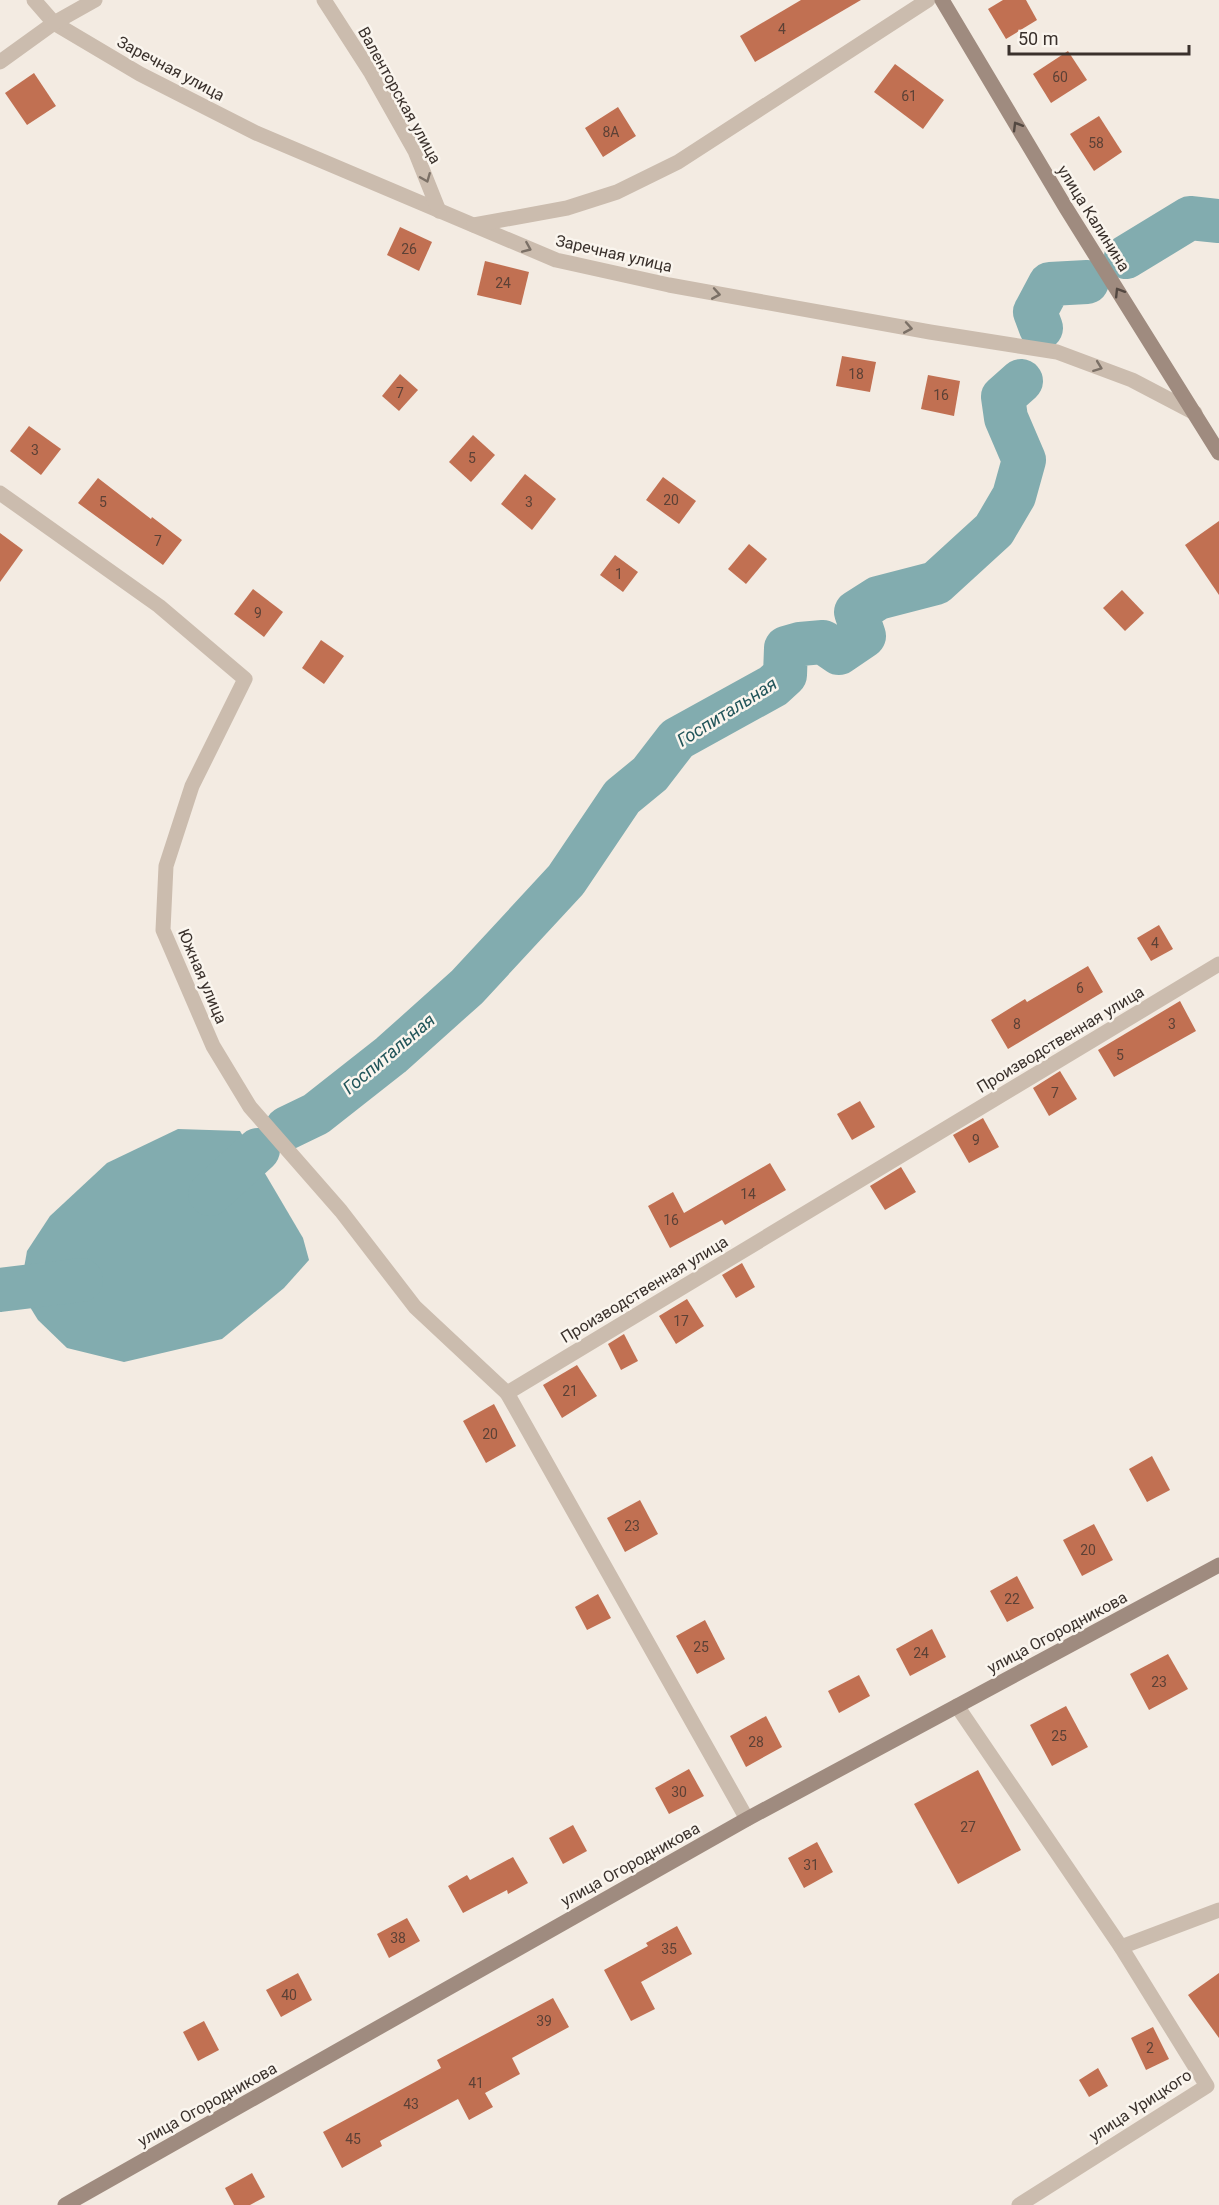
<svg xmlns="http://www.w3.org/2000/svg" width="1219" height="2205" font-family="Roboto,sans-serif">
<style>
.water{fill:#82acaf}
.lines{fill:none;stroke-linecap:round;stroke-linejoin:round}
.river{stroke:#82acaf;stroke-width:44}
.building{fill:#c17052}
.street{stroke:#cbbcae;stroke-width:15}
.secondary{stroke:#9f8b7f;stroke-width:15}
.oneway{stroke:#534841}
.oneway2{stroke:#7b7066}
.labels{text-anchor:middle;stroke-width:5;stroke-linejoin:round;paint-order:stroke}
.number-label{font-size:14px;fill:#5c4136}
.street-label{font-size:16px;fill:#3a312c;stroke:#faf5ee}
.water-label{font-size:18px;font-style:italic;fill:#22555a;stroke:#faf5ee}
</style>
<rect width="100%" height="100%" fill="#f3ebe2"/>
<!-- water -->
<path class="water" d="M 178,1129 L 240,1131 L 303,1238 L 309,1260 L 284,1288 L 222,1339 L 124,1362 L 67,1348 L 38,1320 L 20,1291 L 27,1251 L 50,1216 L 107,1163 Z"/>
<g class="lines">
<!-- river -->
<g class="river">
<path d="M 1126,257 L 1190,218 L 1219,221"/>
<path d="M 1041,328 L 1035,312 L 1050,284 L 1087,282"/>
<path d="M 287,1128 L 316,1114 L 391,1055 L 467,987 L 566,880 L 622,797 L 650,774 L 677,739 L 773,686 L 785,675 L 786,648 L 800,644 L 823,642 L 839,653 L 864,636 L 856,612 L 878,598 L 936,583 L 994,530 L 1014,496 L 1024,460 L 1006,418 L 1003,397 L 1021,381"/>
<path d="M 210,1194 L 258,1150"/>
<path d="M 0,1290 L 81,1280"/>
</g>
</g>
<!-- building -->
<g class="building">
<path d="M 801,0 L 861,0 L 755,62 L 740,36 Z"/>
<path d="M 1003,0 L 1026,0 L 1037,20 L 1006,39 L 988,9 Z"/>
<path d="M 1068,51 L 1087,80 L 1051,103 L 1033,74 Z"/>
<path d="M 895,64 L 944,100 L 923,129 L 874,92 Z"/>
<path d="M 34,73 L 56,106 L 27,125 L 5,93 Z"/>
<path d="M 618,107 L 636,136 L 603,157 L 585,128 Z"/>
<path d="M 1099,116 L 1122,152 L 1094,171 L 1070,134 Z"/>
<path d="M 400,227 L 432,242 L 419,271 L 387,255 Z"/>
<path d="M 485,261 L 529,272 L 521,305 L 477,295 Z"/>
<path d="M 842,356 L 876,362 L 870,392 L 836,386 Z"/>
<path d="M 400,374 L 418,390 L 399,411 L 382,396 Z"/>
<path d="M 928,375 L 960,381 L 954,416 L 921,409 Z"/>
<path d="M 29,426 L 61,449 L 41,475 L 10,451 Z"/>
<path d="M 473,435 L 495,455 L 471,482 L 449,462 Z"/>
<path d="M 525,474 L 556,499 L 532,530 L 501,504 Z"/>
<path d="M 663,477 L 696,501 L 679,524 L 646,500 Z"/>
<path d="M 98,478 L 151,519 L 152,517 L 182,540 L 163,565 L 78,503 Z"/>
<path d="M 1219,521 L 1219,595 L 1185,545 Z"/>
<path d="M 0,533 L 23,550 L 0,582 Z"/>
<path d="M 749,544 L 767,559 L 746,584 L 728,569 Z"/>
<path d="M 615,555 L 638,572 L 623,592 L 600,575 Z"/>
<path d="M 253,589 L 283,612 L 264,637 L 234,614 Z"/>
<path d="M 1122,590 L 1144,613 L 1125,631 L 1103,608 Z"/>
<path d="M 321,640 L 344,656 L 324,684 L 302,668 Z"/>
<path d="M 1159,925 L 1173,949 L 1151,961 L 1137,938 Z"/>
<path d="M 1088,966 L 1103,992 L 1008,1049 L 991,1020 L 1025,999 L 1027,1002 Z"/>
<path d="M 1180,1001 L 1196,1031 L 1114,1077 L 1098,1050 Z"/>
<path d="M 1060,1071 L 1077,1099 L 1049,1116 L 1033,1088 Z"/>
<path d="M 860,1101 L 875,1127 L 852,1140 L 837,1114 Z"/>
<path d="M 983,1118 L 999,1147 L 969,1163 L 953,1135 Z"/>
<path d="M 770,1163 L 786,1190 L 725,1225 L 722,1220 L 670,1248 L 648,1206 L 673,1192 L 684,1213 Z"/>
<path d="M 901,1167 L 916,1192 L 885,1210 L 870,1186 Z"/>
<path d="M 742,1263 L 755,1287 L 736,1298 L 722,1275 Z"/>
<path d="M 687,1299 L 704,1326 L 676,1344 L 659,1316 Z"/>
<path d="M 624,1334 L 638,1361 L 621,1370 L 608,1344 Z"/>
<path d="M 577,1365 L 597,1396 L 562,1418 L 543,1385 Z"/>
<path d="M 494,1404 L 516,1446 L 486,1463 L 463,1421 Z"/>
<path d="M 1152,1456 L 1170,1490 L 1147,1502 L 1129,1469 Z"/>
<path d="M 640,1500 L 658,1534 L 625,1552 L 607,1518 Z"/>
<path d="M 1094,1524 L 1113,1560 L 1082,1576 L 1063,1540 Z"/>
<path d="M 1017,1576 L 1034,1608 L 1007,1622 L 990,1591 Z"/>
<path d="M 598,1594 L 611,1618 L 587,1630 L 575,1607 Z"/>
<path d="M 705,1620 L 725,1659 L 697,1674 L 676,1636 Z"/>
<path d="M 932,1629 L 946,1657 L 910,1676 L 896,1649 Z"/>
<path d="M 1168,1654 L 1188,1689 L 1149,1710 L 1130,1674 Z"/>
<path d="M 859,1675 L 870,1696 L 839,1713 L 828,1691 Z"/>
<path d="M 1066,1706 L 1088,1747 L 1052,1766 L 1030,1725 Z"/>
<path d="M 766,1716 L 782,1747 L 746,1767 L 730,1736 Z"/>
<path d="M 689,1769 L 704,1796 L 669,1814 L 655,1788 Z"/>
<path d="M 978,1770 L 1021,1850 L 958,1884 L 914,1804 Z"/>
<path d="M 573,1825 L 587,1851 L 563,1864 L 549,1838 Z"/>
<path d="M 817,1842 L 833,1872 L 804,1888 L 788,1858 Z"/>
<path d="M 513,1857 L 528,1883 L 508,1894 L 507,1890 L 463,1913 L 448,1886 L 467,1875 L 470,1880 Z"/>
<path d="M 407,1918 L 420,1941 L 389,1958 L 377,1934 Z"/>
<path d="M 677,1926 L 692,1954 L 641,1982 L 655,2009 L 631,2021 L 604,1970 L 648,1946 L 646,1943 Z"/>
<path d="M 298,1973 L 312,2000 L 281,2017 L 266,1990 Z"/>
<path d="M 1219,1973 L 1219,2038 L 1188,1995 Z"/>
<path d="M 553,1998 L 569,2027 L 512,2058 L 520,2074 L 485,2093 L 493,2107 L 469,2120 L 458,2099 L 380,2141 L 382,2146 L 342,2168 L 323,2132 L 441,2068 L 437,2060 Z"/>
<path d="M 204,2021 L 219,2050 L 198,2061 L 183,2032 Z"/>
<path d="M 1153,2027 L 1169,2059 L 1146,2070 L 1131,2038 Z"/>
<path d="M 1098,2068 L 1108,2086 L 1089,2097 L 1079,2080 Z"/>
<path d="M 252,2173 L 265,2197 L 250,2205 L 234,2205 L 225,2188 Z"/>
</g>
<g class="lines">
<!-- street -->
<g class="street">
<path d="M 34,0 L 54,23 L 140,74 L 256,133 L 556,260 L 669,285 L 930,332 L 1057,352 L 1132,380 L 1195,413"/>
<path d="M 324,0 L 371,73 L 415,151 L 439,211"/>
<path d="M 0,62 L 54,23 L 95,0"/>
<path d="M 474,225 L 567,208 L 617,192 L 678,162 L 928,0"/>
<path d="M 0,493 L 159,606 L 245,679 L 192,786 L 166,866 L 163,930 L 213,1046 L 250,1107 L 341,1211 L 415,1307 L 507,1393"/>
<path d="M 957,1706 L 1121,1947 L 1207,2086 L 1019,2205"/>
<path d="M 747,1819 L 507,1393 L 1219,964"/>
<path d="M 1121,1947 L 1219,1910"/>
</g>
<!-- secondary -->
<g class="secondary">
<path d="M 942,0 L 1066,208 L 1219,453"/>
<path d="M 65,2205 L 747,1819 L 1219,1565"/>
</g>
</g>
<!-- one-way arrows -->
<defs><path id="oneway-chevron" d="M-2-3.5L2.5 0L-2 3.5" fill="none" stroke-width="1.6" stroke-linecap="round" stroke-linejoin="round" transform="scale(1.5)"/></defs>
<g class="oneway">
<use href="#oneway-chevron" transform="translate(1017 126) rotate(-121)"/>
<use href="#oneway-chevron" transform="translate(1119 292) rotate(-122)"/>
</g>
<g class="oneway2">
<use href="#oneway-chevron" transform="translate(426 178) rotate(68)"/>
<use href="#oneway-chevron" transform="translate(527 248) rotate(23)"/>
<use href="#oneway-chevron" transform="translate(716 294) rotate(10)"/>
<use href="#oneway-chevron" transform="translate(908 328) rotate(10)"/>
<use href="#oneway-chevron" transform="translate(1098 367) rotate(21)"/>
</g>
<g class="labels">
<!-- number labels -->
<g class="number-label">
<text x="782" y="34">4</text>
<text x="1060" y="82">60</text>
<text x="909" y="101">61</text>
<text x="611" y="137">8А</text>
<text x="1096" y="148">58</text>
<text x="409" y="254">26</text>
<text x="503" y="288">24</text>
<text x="856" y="379">18</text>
<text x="400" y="398">7</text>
<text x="941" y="400">16</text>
<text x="35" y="455">3</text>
<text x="472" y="463">5</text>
<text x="671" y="505">20</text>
<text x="103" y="507">5</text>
<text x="529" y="507">3</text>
<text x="158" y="546">7</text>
<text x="619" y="579">1</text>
<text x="258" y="618">9</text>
<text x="1155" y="948">4</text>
<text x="1080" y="993">6</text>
<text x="1017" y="1029">8</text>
<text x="1172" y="1029">3</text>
<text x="1120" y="1060">5</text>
<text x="1055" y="1098">7</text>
<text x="976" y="1145">9</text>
<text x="748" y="1199">14</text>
<text x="671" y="1225">16</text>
<text x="681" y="1326">17</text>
<text x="570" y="1396">21</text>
<text x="490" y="1439">20</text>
<text x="632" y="1531">23</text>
<text x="1088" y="1555">20</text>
<text x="1012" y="1604">22</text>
<text x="701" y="1652">25</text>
<text x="921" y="1658">24</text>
<text x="1159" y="1687">23</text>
<text x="1059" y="1741">25</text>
<text x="756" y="1747">28</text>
<text x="679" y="1797">30</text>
<text x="968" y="1832">27</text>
<text x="811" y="1870">31</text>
<text x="398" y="1943">38</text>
<text x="669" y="1954">35</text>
<text x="289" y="2000">40</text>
<text x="544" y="2026">39</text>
<text x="1150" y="2053">2</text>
<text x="476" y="2088">41</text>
<text x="411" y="2109">43</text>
<text x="353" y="2144">45</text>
</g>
<!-- street labels -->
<g class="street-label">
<text transform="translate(171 68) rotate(28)" y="6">Заречная улица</text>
<text transform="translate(400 95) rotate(61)" y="6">Валенторская улица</text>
<text transform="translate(1094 218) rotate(58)" y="6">улица Калинина</text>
<text transform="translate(614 253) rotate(13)" y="6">Заречная улица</text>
<text transform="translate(203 976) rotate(67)" y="6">Южная улица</text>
<text transform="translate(1060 1039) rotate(-31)" y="6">Производственная улица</text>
<text transform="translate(644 1289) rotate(-31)" y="6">Производственная улица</text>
<text transform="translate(1057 1632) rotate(-28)" y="6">улица Огородникова</text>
<text transform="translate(630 1864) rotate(-29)" y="6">улица Огородникова</text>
<text transform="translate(207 2104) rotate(-29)" y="6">улица Огородникова</text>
<text transform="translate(1140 2105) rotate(-33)" y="6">улица Урицкого</text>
</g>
<!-- water labels -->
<g class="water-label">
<text transform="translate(727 712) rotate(-32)" y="6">Госпитальная</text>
<text transform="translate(389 1054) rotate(-40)" y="6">Госпитальная</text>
</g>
</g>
<!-- scale -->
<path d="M1009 45v9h180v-9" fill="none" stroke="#3a312c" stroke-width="3"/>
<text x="1018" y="45" font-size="18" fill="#3a312c" stroke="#faf5ee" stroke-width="4.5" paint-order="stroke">50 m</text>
</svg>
